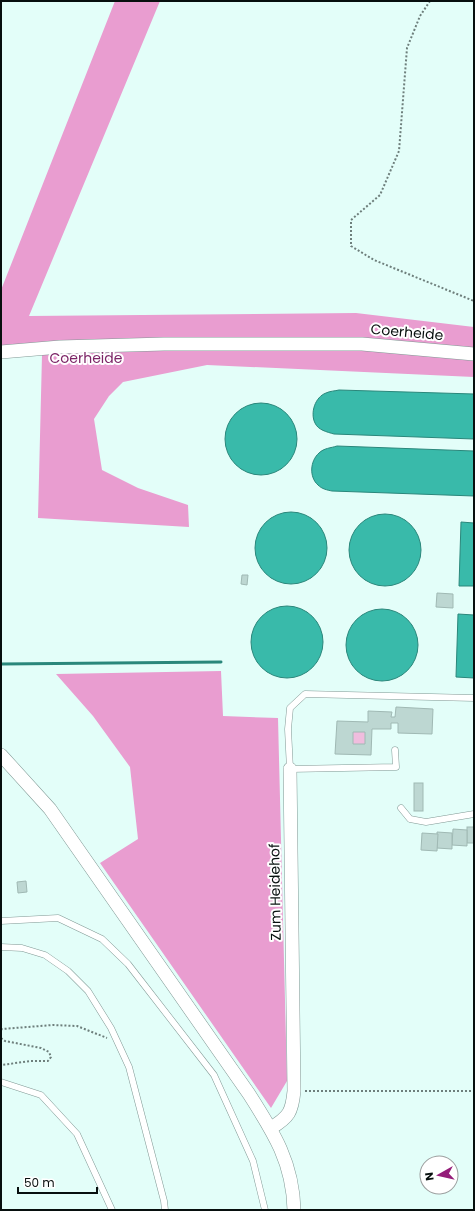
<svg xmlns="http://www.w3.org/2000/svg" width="475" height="1211" font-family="Poppins,sans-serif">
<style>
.green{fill:#f0bdde}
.forest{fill:#e99dd0}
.water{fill:#39baaa;stroke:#2a877b}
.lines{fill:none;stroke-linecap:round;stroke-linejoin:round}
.stream{stroke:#2a877b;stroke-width:3}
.building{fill:#bdd7d2;stroke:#a0b9b4;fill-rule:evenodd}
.service-casing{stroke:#819995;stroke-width:7}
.minor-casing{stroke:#819995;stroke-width:14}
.path{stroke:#6e7f7c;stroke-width:2;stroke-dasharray:2 2;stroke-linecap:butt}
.service{stroke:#fff;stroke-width:6}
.minor{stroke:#fff;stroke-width:13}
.labels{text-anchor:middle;stroke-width:4;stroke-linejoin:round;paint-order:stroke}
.street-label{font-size:14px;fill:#070f0e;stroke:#fff}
.park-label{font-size:14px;fill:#7c2466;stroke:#fff}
</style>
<rect width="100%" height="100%" fill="#e3fef9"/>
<!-- green -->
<rect class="green" x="353" y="732" width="12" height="12"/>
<!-- forest -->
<g class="forest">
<path d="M 115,1 L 160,1 L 29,316 L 356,313 L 474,327 L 474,377 L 207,365 L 123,382 L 109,396 L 94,419 L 102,470 L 138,488 L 188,505 L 189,527 L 38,518 L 42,355 L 1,354 L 1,290 Z"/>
<path d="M 221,671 L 223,716 L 278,718 L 287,1081 L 271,1108 L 100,863 L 138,839 L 130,767 L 93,716 L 56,674 Z"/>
</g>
<!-- water -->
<g class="water">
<path d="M 339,390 L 474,394 L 474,439 L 334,434 C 327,432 318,430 315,423 C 310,413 315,397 326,393 C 330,391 335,391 339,390 Z"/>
<circle cx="261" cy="439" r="36"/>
<path d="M 337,446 L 474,451 L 474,496 L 332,491 C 327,490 322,489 318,485 C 309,477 310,461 319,453 C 324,448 331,448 337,446 Z"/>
<circle cx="291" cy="548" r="36"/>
<circle cx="385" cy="550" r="36"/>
<path d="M 461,522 L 474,523 L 474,586 L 459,586 Z"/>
<circle cx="287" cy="642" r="36"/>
<circle cx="382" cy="645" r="36"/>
<path d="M 458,614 L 474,615 L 474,678 L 456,677 Z"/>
</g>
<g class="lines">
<!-- stream -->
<path class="stream" d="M 1,664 L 221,662"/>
</g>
<!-- building -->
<g class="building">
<path d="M 242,575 L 248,575 L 247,585 L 241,584 Z"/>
<path d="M 437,593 L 453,594 L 453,608 L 436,607 Z"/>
<path d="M 396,707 L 433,709 L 432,734 L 398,733 L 398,723 L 391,723 L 391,729 L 372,729 L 371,755 L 335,754 L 337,721 L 368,722 L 368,711 L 392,712 L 391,717 L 395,717 ZM 353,732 L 365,732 L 365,744 L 353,744 Z"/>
<rect x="414" y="783" width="9" height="28"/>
<rect x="467" y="827" width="7" height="16"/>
<path d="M 453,829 L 467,830 L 467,846 L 452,845 Z"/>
<path d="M 437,832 L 452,833 L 452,849 L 437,848 Z"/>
<path d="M 422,833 L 438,834 L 437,851 L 421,850 Z"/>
<path d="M 26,881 L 27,892 L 18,893 L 17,882 Z"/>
</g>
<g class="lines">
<defs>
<g id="service">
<path d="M 395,750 L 396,767 L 290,769 L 288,729 L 290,708 L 305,694 L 474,698"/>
<path d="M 401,808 L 410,819 L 426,822 L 474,814"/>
<path d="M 1,921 L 58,918 L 102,939 L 128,964 L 214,1075 L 253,1161 L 265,1210"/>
<path d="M 1,947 L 22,948 L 45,955 L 68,971 L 88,991 L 111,1028 L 129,1067 L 164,1201 L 165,1210"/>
<path d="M 1,1082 L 41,1095 L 77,1134 L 112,1210"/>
</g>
<g id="minor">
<path d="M 1,352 L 60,347 L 164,344 L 362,344 L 474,354"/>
<path d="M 1,755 L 50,809 L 249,1094 C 274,1133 293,1163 294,1210"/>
<path d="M 271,1128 C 289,1117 292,1112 294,1091 L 290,769"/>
</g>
</defs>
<!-- service casing -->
<use href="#service" class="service-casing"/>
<!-- minor casing -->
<use href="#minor" class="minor-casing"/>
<!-- path -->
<g class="path">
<path d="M 430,1 L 420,16 L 407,48 L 399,151 L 380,195 L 351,220 L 351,246 L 374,260 L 474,301"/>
<path d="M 1,1030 L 2,1029 L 53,1025 L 77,1026 L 107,1038"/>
<path d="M 1,1038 L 5,1041 L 41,1048 L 49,1052 L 51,1057 L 48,1061 L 31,1061 L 1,1065"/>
<path d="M 305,1091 L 474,1091"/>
</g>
<!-- service -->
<use href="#service" class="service"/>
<!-- minor -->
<use href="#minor" class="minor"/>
</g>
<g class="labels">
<!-- street labels -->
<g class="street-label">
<text transform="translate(407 332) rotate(5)" y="5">Coerheide</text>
<text transform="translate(275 892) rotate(-91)" y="5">Zum Heidehof</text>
</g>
<!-- park labels -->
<g class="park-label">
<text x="86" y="363">Coerheide</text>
</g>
</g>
<!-- border -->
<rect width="475" height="1211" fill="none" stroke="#070f0e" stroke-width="4"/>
<!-- north arrow -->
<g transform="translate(439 1175) rotate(262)"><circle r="19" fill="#ffffff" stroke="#9c9f9f"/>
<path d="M0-3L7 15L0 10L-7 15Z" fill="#941c79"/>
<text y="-6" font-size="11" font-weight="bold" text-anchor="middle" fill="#070f0e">N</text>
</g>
<!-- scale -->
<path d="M18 1187v6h79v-6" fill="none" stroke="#070f0e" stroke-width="2"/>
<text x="24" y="1187" font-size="12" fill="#070f0e" stroke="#ffffff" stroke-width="3" paint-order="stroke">50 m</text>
</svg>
